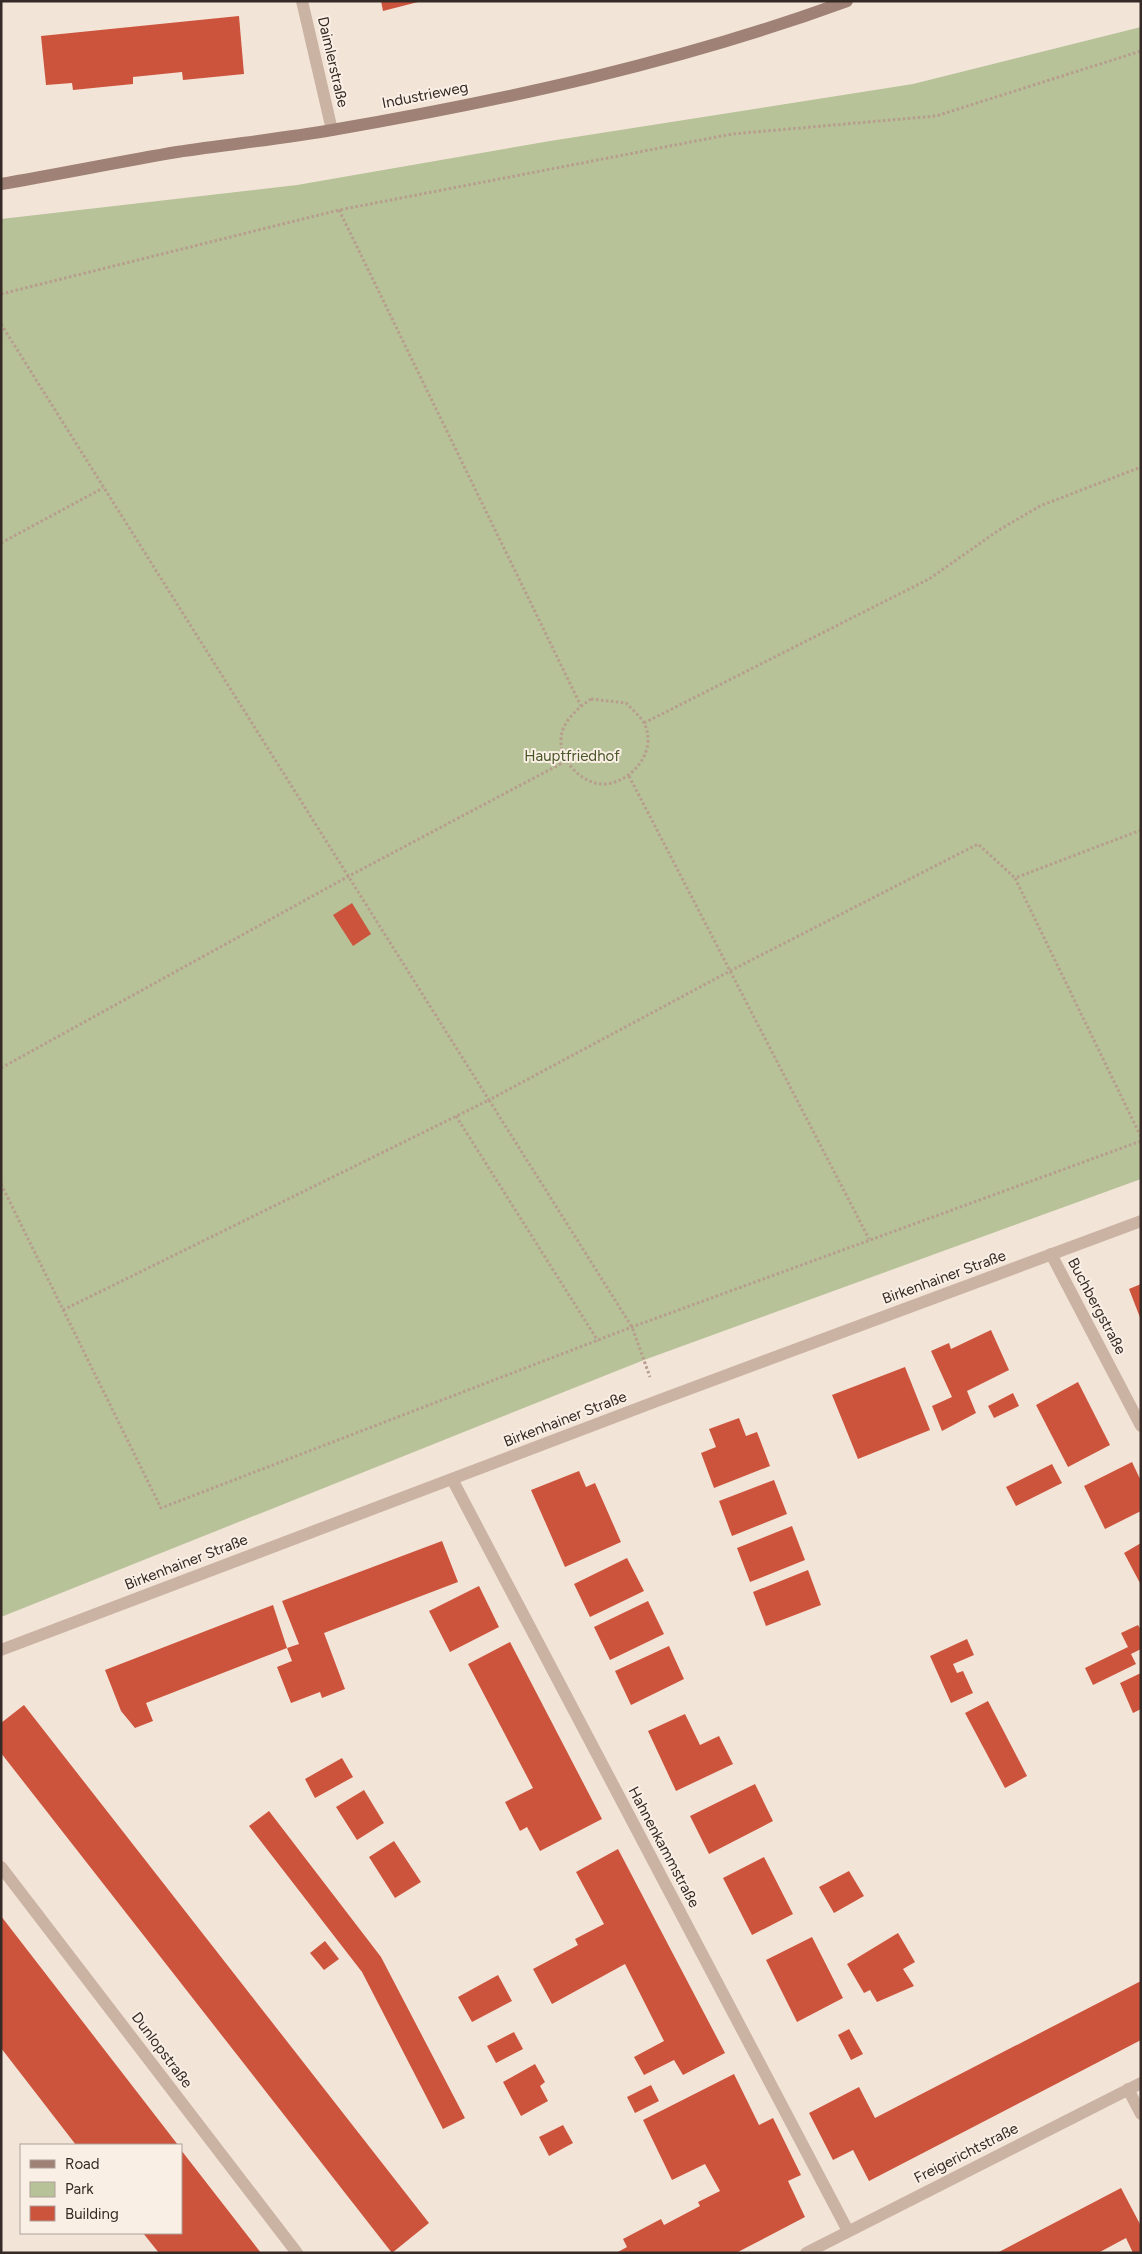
<svg xmlns="http://www.w3.org/2000/svg" width="1142" height="2254" font-family="Figtree,sans-serif">
<style>
.green{fill:#b7c298}
.building{fill:#cd543c}
.lines{fill:none;stroke-linecap:round;stroke-linejoin:round}
.path{stroke:#b79d8e;stroke-width:3;stroke-dasharray:2.5 2.5;stroke-linecap:butt}
.street{stroke:#cbb3a4;stroke-width:12}
.secondary{stroke:#9f8175;stroke-width:12}
.labels{text-anchor:middle;stroke-width:4;stroke-linejoin:round;paint-order:stroke}
.street-label{font-size:15px;fill:#362a26;stroke:#faefe5}
.park-label{font-size:15px;fill:#495628;stroke:#faefe5}
</style>
<rect width="100%" height="100%" fill="#f3e4d8"/>
<!-- green -->
<path class="green" d="M 1141,27 L 1141,1179 L 644,1360 L 1,1617 L 1,219 L 297,185 L 550,141 L 913,84 Z"/>
<!-- building -->
<g class="building">
<path d="M 381,1 L 418,1 L 418,2 L 383,11 Z"/>
<path d="M 239,16 L 244,74 L 183,80 L 182,72 L 133,77 L 133,84 L 73,90 L 72,83 L 46,85 L 41,36 Z"/>
<path d="M 352,903 L 371,934 L 353,946 L 333,915 Z"/>
<path d="M 1141,1284 L 1141,1320 L 1129,1289 Z"/>
<path d="M 991,1330 L 1009,1370 L 967,1391 L 976,1413 L 942,1431 L 932,1406 L 952,1397 L 931,1351 L 949,1343 L 951,1349 Z"/>
<path d="M 905,1367 L 930,1430 L 858,1459 L 832,1395 Z"/>
<path d="M 1078,1382 L 1110,1445 L 1068,1467 L 1036,1405 Z"/>
<path d="M 1013,1393 L 1019,1406 L 994,1418 L 988,1406 Z"/>
<path d="M 739,1418 L 746,1436 L 757,1432 L 770,1466 L 714,1488 L 701,1453 L 716,1447 L 709,1429 Z"/>
<path d="M 1132,1462 L 1141,1481 L 1141,1511 L 1105,1529 L 1084,1486 Z"/>
<path d="M 1052,1464 L 1062,1483 L 1016,1506 L 1006,1487 Z"/>
<path d="M 579,1471 L 586,1487 L 595,1483 L 621,1542 L 565,1567 L 531,1490 Z"/>
<path d="M 774,1480 L 787,1514 L 732,1536 L 719,1501 Z"/>
<path d="M 792,1526 L 805,1560 L 750,1582 L 737,1548 Z"/>
<path d="M 442,1541 L 458,1582 L 324,1633 L 345,1689 L 322,1698 L 320,1692 L 291,1703 L 277,1667 L 292,1661 L 287,1648 L 299,1644 L 282,1601 Z"/>
<path d="M 1141,1543 L 1141,1585 L 1124,1553 Z"/>
<path d="M 627,1558 L 644,1591 L 590,1617 L 574,1584 Z"/>
<path d="M 808,1570 L 821,1605 L 766,1626 L 753,1592 Z"/>
<path d="M 479,1586 L 499,1627 L 450,1652 L 429,1611 Z"/>
<path d="M 648,1601 L 664,1634 L 610,1660 L 594,1627 Z"/>
<path d="M 273,1605 L 287,1648 L 146,1703 L 153,1721 L 135,1728 L 121,1711 L 105,1670 Z"/>
<path d="M 1138,1625 L 1141,1630 L 1141,1649 L 1131,1654 L 1136,1664 L 1093,1685 L 1085,1668 L 1128,1647 L 1121,1633 Z"/>
<path d="M 967,1639 L 974,1655 L 953,1664 L 957,1673 L 963,1671 L 973,1693 L 951,1703 L 930,1656 Z"/>
<path d="M 510,1642 L 602,1819 L 540,1851 L 527,1827 L 520,1831 L 505,1802 L 533,1788 L 468,1664 Z"/>
<path d="M 669,1646 L 684,1679 L 631,1705 L 615,1671 Z"/>
<path d="M 1141,1673 L 1141,1709 L 1133,1713 L 1120,1683 Z"/>
<path d="M 988,1701 L 1027,1776 L 1005,1788 L 965,1713 Z"/>
<path d="M 24,1705 L 429,2223 L 392,2253 L 1,1753 L 1,1723 Z"/>
<path d="M 685,1714 L 700,1745 L 719,1736 L 733,1764 L 676,1791 L 648,1731 Z"/>
<path d="M 342,1758 L 353,1777 L 315,1798 L 305,1779 Z"/>
<path d="M 755,1784 L 773,1821 L 709,1854 L 690,1816 Z"/>
<path d="M 364,1790 L 384,1823 L 357,1840 L 336,1807 Z"/>
<path d="M 269,1811 L 381,1957 L 465,2118 L 443,2129 L 362,1972 L 249,1826 Z"/>
<path d="M 394,1841 L 421,1882 L 395,1898 L 369,1857 Z"/>
<path d="M 618,1849 L 725,2053 L 683,2075 L 674,2060 L 644,2075 L 634,2057 L 664,2041 L 625,1964 L 552,2004 L 533,1969 L 578,1945 L 575,1939 L 604,1924 L 576,1872 Z"/>
<path d="M 764,1857 L 793,1914 L 752,1935 L 723,1878 Z"/>
<path d="M 849,1871 L 864,1896 L 834,1913 L 819,1887 Z"/>
<path d="M 1,1916 L 178,2145 L 76,2145 L 1,2048 Z"/>
<path d="M 898,1933 L 915,1962 L 903,1969 L 914,1986 L 877,2002 L 870,1990 L 864,1993 L 847,1964 Z"/>
<path d="M 812,1937 L 843,1998 L 797,2022 L 766,1960 Z"/>
<path d="M 325,1941 L 339,1959 L 324,1970 L 310,1953 Z"/>
<path d="M 498,1975 L 512,2001 L 472,2022 L 458,1997 Z"/>
<path d="M 1141,1981 L 1141,2040 L 869,2181 L 853,2150 L 833,2160 L 809,2113 L 859,2087 L 875,2118 Z"/>
<path d="M 849,2029 L 863,2054 L 851,2060 L 838,2035 Z"/>
<path d="M 514,2032 L 523,2049 L 496,2063 L 487,2046 Z"/>
<path d="M 535,2064 L 545,2082 L 540,2086 L 548,2101 L 521,2116 L 503,2082 Z"/>
<path d="M 734,2074 L 759,2125 L 773,2118 L 801,2175 L 788,2181 L 805,2217 L 736,2253 L 616,2253 L 627,2247 L 623,2239 L 661,2219 L 664,2225 L 700,2206 L 698,2202 L 720,2191 L 705,2164 L 672,2180 L 643,2120 Z"/>
<path d="M 651,2085 L 659,2101 L 635,2113 L 627,2097 Z"/>
<path d="M 563,2125 L 573,2143 L 549,2156 L 539,2137 Z"/>
<path d="M 181,2150 L 261,2253 L 159,2253 L 143,2233 L 181,2233 Z"/>
<path d="M 1121,2188 L 1141,2226 L 1141,2253 L 1133,2253 L 1126,2238 L 1098,2253 L 997,2253 Z"/>
</g>
<g class="lines">
<!-- path -->
<g class="path">
<path d="M 339,210 L 581,706"/>
<path d="M 1,294 L 339,210 L 732,134 L 936,116 L 1141,51"/>
<path d="M 1,324 L 489,1100 L 730,971 L 978,844 L 1015,878"/>
<path d="M 1,543 L 103,488"/>
<path d="M 591,699 L 626,703 C 632,709 640,716 644,723 C 658,750 633,781 606,784 C 584,786 561,762 561,741 C 560,723 578,708 591,699 Z"/>
<path d="M 644,723 L 929,579 L 999,530 L 1040,506 L 1141,467"/>
<path d="M 629,776 L 869,1239"/>
<path d="M 1141,830 L 1015,878 L 1141,1137"/>
<path d="M 1,1068 L 349,876 L 566,761"/>
<path d="M 456,1116 L 598,1341"/>
<path d="M 1,1184 L 161,1508 L 632,1327 L 1141,1141"/>
<path d="M 63,1310 L 489,1100 L 632,1327 L 650,1377"/>
</g>
<!-- street -->
<g class="street">
<path d="M 302,1 L 332,130"/>
<path d="M 1051,1254 L 1141,1426"/>
<path d="M 452,1479 L 848,2231"/>
<path d="M 1,1650 L 657,1401 L 1141,1221"/>
<path d="M 1,1867 L 297,2253"/>
<path d="M 1128,2089 L 1141,2114"/>
<path d="M 806,2253 L 1141,2083"/>
</g>
<!-- secondary -->
<path class="secondary" d="M 1,184 C 60,174 118,162 177,152 C 229,144 281,139 332,130 C 506,100 681,62 847,1"/>
</g>
<g class="labels">
<!-- street labels -->
<g class="street-label">
<text transform="translate(333 62) rotate(77)" y="5">Daimlerstraße</text>
<text transform="translate(425 95) rotate(-11)" y="5">Industrieweg</text>
<text transform="translate(944 1277) rotate(-20)" y="5">Birkenhainer Straße</text>
<text transform="translate(1097 1306) rotate(62)" y="5">Buchbergstraße</text>
<text transform="translate(565 1419) rotate(-21)" y="5">Birkenhainer Straße</text>
<text transform="translate(186 1562) rotate(-21)" y="5">Birkenhainer Straße</text>
<text transform="translate(664 1847) rotate(62)" y="5">Hahnenkammstraße</text>
<text transform="translate(162 2050) rotate(53)" y="5">Dunlopstraße</text>
<text transform="translate(966 2153) rotate(-27)" y="5">Freigerichtstraße</text>
</g>
<!-- park labels -->
<g class="park-label">
<text x="572" y="761">Hauptfriedhof</text>
</g>
</g>
<!-- border -->
<rect width="1142" height="2254" fill="none" stroke="#362a26" stroke-width="5"/>
<!-- legend -->
<rect x="20" y="2144" width="162" height="90" fill="#faefe5" stroke="#aca099"/>
<rect x="30" y="2160" width="25" height="8" fill="#9f8175" stroke="#aca099"/>
<text x="65" y="2169" font-size="15" fill="#362a26">Road</text>
<rect x="30" y="2182" width="25" height="15" fill="#b7c298" stroke="#aca099"/>
<text x="65" y="2194" font-size="15" fill="#362a26">Park</text>
<rect x="30" y="2206" width="25" height="15" fill="#cd543c" stroke="#aca099"/>
<text x="65" y="2219" font-size="15" fill="#362a26">Building</text>
</svg>
